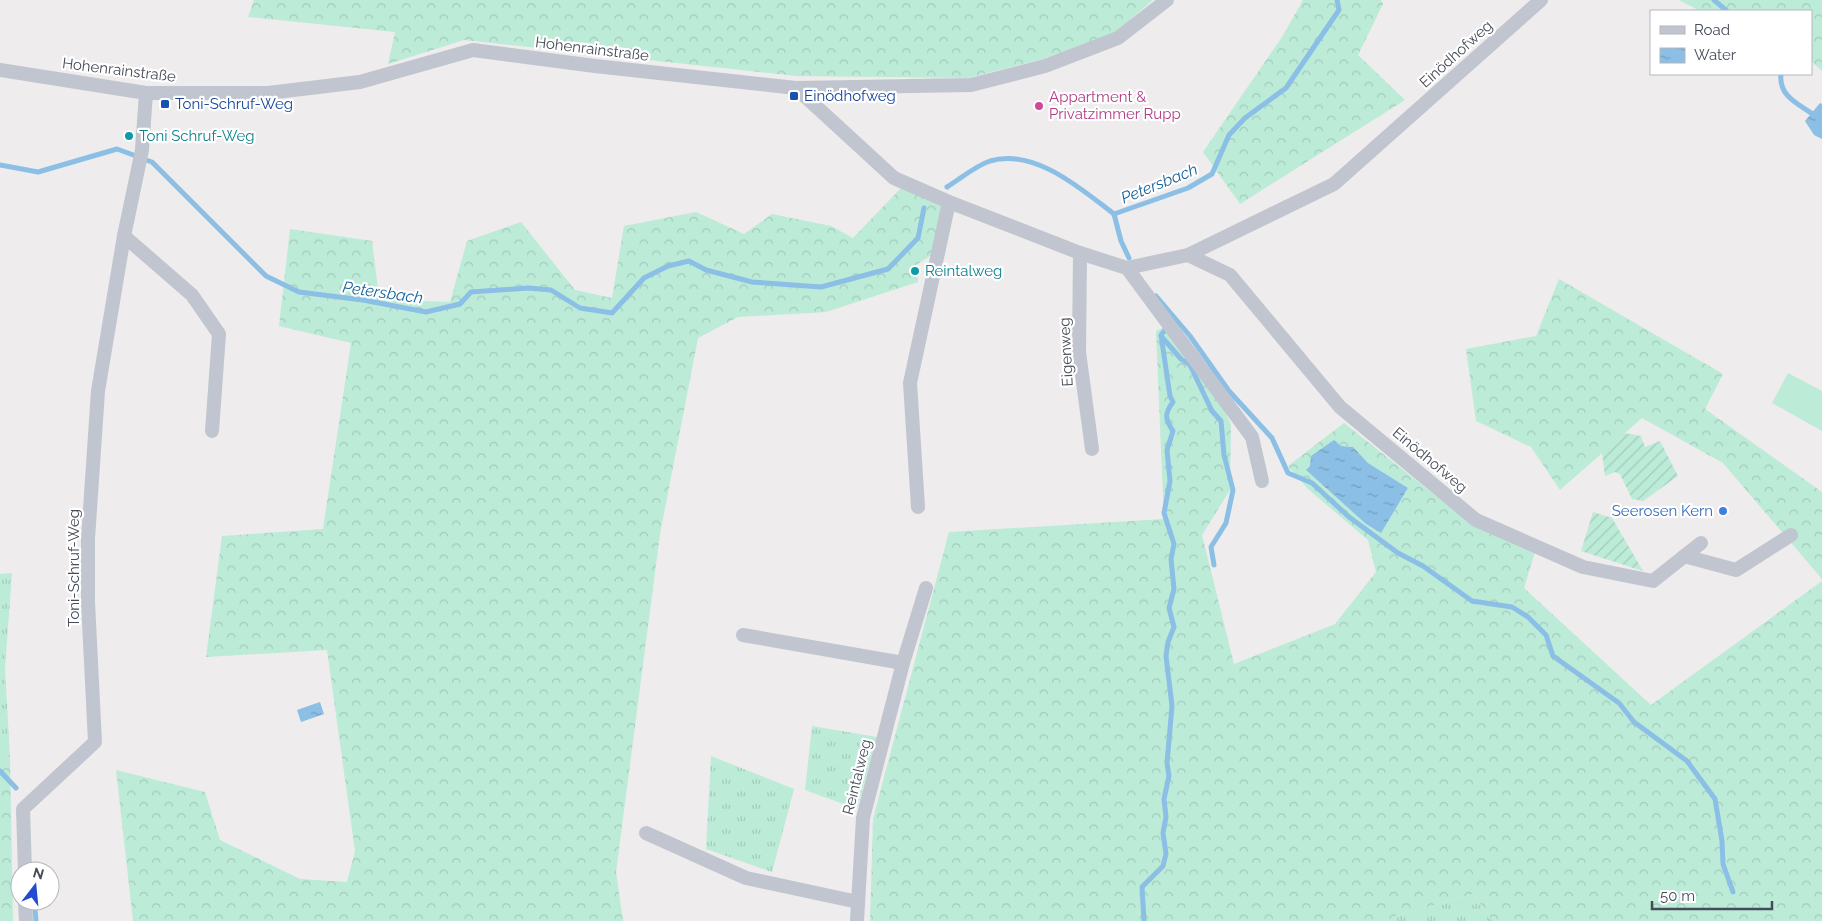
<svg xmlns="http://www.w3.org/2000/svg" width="1822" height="921" font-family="Raleway,sans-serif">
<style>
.grass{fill:url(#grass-tufts)}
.forest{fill:url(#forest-crowns);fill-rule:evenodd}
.garden{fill:url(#garden-furrows)}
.pitch{fill:#bcebd8}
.water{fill:url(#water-ripples)}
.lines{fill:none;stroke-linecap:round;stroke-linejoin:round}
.stream{stroke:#8bbfe5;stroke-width:5}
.street{stroke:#c0c5d0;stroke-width:14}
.transit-dot{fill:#1a4fb4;stroke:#fff;stroke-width:2}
.hotel-dot{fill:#d1479c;stroke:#fff;stroke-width:2}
.culture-dot{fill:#0f9aa8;stroke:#fff;stroke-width:2}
.shop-dot{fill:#3f7fe0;stroke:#fff;stroke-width:2}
.labels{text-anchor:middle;stroke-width:4.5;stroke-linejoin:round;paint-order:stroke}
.street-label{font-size:15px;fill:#464b58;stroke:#fff}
.transit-label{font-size:15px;fill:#164399;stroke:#fff;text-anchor:start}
.hotel-label{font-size:15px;fill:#b23c85;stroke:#fff;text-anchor:start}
.culture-label{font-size:15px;fill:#0d838f;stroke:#fff;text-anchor:start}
.shop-label{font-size:15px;fill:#366cbe;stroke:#fff;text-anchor:end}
.water-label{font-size:16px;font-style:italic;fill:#15629b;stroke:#fff}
</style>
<defs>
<pattern id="grass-tufts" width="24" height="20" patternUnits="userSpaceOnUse" patternTransform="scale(1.25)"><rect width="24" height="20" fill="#bcebd8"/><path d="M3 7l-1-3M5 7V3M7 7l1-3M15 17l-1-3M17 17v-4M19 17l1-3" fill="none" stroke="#a3cbbc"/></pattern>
<pattern id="forest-crowns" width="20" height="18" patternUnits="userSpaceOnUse" patternTransform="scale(1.25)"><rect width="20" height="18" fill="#bcebd8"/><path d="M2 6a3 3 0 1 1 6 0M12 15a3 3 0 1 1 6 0" fill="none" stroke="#a3cbbc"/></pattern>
<pattern id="garden-furrows" width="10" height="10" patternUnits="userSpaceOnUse" patternTransform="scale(1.25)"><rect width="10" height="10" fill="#bcebd8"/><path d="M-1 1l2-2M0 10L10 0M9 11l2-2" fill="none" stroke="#a3cbbc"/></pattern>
<pattern id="water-ripples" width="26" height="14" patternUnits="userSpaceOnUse" patternTransform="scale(1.25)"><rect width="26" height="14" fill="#8bbfe5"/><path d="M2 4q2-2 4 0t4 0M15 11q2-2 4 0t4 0" fill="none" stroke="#739dbc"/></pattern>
</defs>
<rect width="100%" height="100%" fill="#eeecec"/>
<!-- grass -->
<g class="grass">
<path d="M 12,573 L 5,668 L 10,758 L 0,747 L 0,574 Z"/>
<path d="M 812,726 L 877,737 L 857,809 L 805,790 Z"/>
<path d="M 711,756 L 794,789 L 772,872 L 706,849 Z"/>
<path d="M 1473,894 L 1493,921 L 1394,921 L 1395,916 Z"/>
</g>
<!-- forest -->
<g class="forest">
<path d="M 254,0 L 1153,0 L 1116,32 L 1043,59 L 968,78 L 796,76 L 464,40 L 388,64 L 395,32 L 248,17 Z"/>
<path d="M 1303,0 L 1381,0 L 1383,4 L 1358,55 L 1405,100 L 1240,204 L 1203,152 L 1282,37 Z"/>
<path d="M 1679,0 L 1822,0 L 1822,71 L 1811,61 L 1811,11 L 1700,11 Z"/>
<path d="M 901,188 L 943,207 L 936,252 L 913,267 L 912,274 L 918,278 L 918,282 L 826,312 L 738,317 L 698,338 L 660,534 L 616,872 L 623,921 L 133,921 L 116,770 L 205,792 L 220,840 L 300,879 L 347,882 L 355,851 L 327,650 L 206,657 L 222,536 L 323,529 L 351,343 L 279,326 L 290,229 L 372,241 L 378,289 L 422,301 L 450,302 L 467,241 L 521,222 L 575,290 L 612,298 L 624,226 L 696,212 L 744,234 L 772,214 L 831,226 L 853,238 Z"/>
<path d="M 1559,279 L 1723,374 L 1705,409 L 1822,492 L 1822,579 L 1723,463 L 1642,418 L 1560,490 L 1531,447 L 1476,421 L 1466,349 L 1536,336 Z"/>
<path d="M 1169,325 L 1208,378 L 1231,424 L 1230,490 L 1202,535 L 1234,664 L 1335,624 L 1376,572 L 1368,540 L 1308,489 L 1288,466 L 1344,423 L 1475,527 L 1535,552 L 1524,588 L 1651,705 L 1822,581 L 1822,921 L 1493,921 L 1473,894 L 1395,916 L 1394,921 L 870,921 L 873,819 L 949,532 L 1164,519 L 1156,331 ZM 1335,441 L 1341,446 L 1353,447 L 1368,463 L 1408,488 L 1381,532 L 1366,524 L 1306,470 Z"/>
<path d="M 0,747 L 10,758 L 13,921 L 0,921 Z"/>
</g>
<!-- garden -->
<g class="garden">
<path d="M 1624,433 L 1641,436 L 1645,447 L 1660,441 L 1678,476 L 1643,501 L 1632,499 L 1620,474 L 1615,472 L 1605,476 L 1602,453 Z"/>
<path d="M 1593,512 L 1612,518 L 1643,571 L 1581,551 Z"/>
</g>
<!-- pitch -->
<path class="pitch" d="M 1788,373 L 1822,391 L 1822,431 L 1772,403 Z"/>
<!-- water -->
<g class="water">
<path d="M 1820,103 L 1822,104 L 1822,139 L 1814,135 L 1805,121 Z"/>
<path d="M 1334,440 L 1341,446 L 1353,447 L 1368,463 L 1408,488 L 1381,533 L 1366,524 L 1306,470 L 1310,466 L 1311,456 Z"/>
<path d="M 320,702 L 324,714 L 301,722 L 297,710 Z"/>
</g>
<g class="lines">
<!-- stream -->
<g class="stream">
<path d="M 1714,0 L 1727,11"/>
<path d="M 1781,74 C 1778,101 1807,106 1822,122"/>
<path d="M 146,160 L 152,162 L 266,276 L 299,292 L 363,300 L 426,312 L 460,304 L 471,292 L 528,288 L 551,290 L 580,308 L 612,313 L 644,278 L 668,266 L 689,261 L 706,270 L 752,282 L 821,287 L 888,269 L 918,238 L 924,208"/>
<path d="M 0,165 L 38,172 L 117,149 L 136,156"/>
<path d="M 947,187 C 960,179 975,166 990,161 C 1035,148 1081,189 1114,214 L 1188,188 L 1212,174 L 1229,135 L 1245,118 L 1286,88 L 1339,10 L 1337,0"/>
<path d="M 1114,214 L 1121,241 L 1129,258"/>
<path d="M 1156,296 L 1190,336 L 1229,391 L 1272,438 L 1288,473 L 1312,483 L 1349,517 L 1398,553 L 1423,566 L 1472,601 L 1512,607 L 1528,617 L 1546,635 L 1553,656 L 1619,703 L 1634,722 L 1687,761 L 1715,799 L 1722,841 L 1723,864 L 1733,892"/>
<path d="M 1161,336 L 1181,359 L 1190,365 L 1212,411 L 1221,421 L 1224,455 L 1233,490 L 1226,523 L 1211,547 L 1214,565"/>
<path d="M 0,771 L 16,788"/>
<path d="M 36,921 L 35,909 L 39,904"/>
<path d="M 1144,921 L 1142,887 L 1163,866 L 1166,854 L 1163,833 L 1166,817 L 1164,799 L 1169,776 L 1167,763 L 1172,706 L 1166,656 L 1168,642 L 1174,627 L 1169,608 L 1174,589 L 1171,559 L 1174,544 L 1164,513 L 1170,481 L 1167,450 L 1173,431 C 1165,419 1164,414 1173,402 L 1170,396 L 1161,335 L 1165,330"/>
</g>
<!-- street -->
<g class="street">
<path d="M 0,70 L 146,93 L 268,93 L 360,82 L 473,50 L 595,66 L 796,88 L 971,85 L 1045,66 L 1118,38 L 1167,0"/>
<path d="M 796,88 L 894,178 L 949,202 L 1080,253 L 1127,268 L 1188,255 L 1334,184 L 1541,0"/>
<path d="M 124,236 L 192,295 L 219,334 L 212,431"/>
<path d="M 1080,253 L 1079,352 L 1092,449"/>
<path d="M 1188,255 L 1230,275 L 1340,407 L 1476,520 L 1583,567 L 1653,581 L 1701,543"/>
<path d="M 1127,268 L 1252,437 L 1262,481"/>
<path d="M 918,507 L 910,383 L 949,202"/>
<path d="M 1684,556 L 1736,570 L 1791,535"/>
<path d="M 743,635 L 903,663"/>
<path d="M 646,833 L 746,878 L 858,902"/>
<path d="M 25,871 L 23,809 L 95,742 L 88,602 L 88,539 L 98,391 L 124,236 L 142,150 L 146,93"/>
<path d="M 25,901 L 26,921"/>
<path d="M 857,921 L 863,818 L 903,663 L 926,588"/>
</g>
</g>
<!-- markers -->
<g class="transit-dot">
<rect x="789" y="91" width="10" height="10" rx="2.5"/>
<rect x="160" y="99" width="10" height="10" rx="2.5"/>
</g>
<circle class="hotel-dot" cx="1039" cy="106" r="5"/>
<g class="culture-dot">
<circle cx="129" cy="136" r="5"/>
<circle cx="915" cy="271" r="5"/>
</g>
<circle class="shop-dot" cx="1723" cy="511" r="5"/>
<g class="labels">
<!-- street labels -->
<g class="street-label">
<text transform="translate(592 49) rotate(7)" y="5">Hohenrainstraße</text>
<text transform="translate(1456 54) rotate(-42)" y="5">Einödhofweg</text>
<text transform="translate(119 70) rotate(7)" y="5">Hohenrainstraße</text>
<text transform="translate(1066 352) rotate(-93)" y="5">Eigenweg</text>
<text transform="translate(1430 460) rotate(40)" y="5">Einödhofweg</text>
<text transform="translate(74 568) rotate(-90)" y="5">Toni-Schruf-Weg</text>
<text transform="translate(857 777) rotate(-76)" y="5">Reintalweg</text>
</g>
<!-- transit labels -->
<g class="transit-label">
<text x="804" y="101">Einödhofweg</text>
<text x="175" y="109">Toni-Schruf-Weg</text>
</g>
<!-- hotel labels -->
<g class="hotel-label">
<text x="1049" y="102">Appartment &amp;<tspan x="1049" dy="17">Privatzimmer Rupp</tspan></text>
</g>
<!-- culture labels -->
<g class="culture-label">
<text x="139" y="141">Toni Schruf-Weg</text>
<text x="925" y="276">Reintalweg</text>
</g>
<!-- shop labels -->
<g class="shop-label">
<text x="1713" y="516">Seerosen Kern</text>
</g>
<!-- water labels -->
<g class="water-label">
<text transform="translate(1159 183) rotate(-22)" y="6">Petersbach</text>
<text transform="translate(383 292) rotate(8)" y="6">Petersbach</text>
</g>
</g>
<!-- legend -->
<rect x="1650" y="10" width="162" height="65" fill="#ffffff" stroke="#b5b7bc"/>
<rect x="1660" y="26" width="25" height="8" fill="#c0c5d0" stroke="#b5b7bc"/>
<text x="1694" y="35" font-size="15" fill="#464b58">Road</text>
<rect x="1660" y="48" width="25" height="15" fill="url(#water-ripples)" stroke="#b5b7bc"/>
<text x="1694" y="60" font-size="15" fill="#464b58">Water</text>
<!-- north arrow -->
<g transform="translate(35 886) rotate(16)"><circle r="24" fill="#ffffff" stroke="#b5b7bc"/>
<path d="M0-4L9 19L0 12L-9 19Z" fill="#244ad0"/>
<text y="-8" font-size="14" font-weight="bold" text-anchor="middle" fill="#464b58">N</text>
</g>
<!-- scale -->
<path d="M1652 901v8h120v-8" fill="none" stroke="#464b58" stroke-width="2.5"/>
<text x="1660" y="901" font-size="15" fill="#464b58" stroke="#ffffff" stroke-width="4" paint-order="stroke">50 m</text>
</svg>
